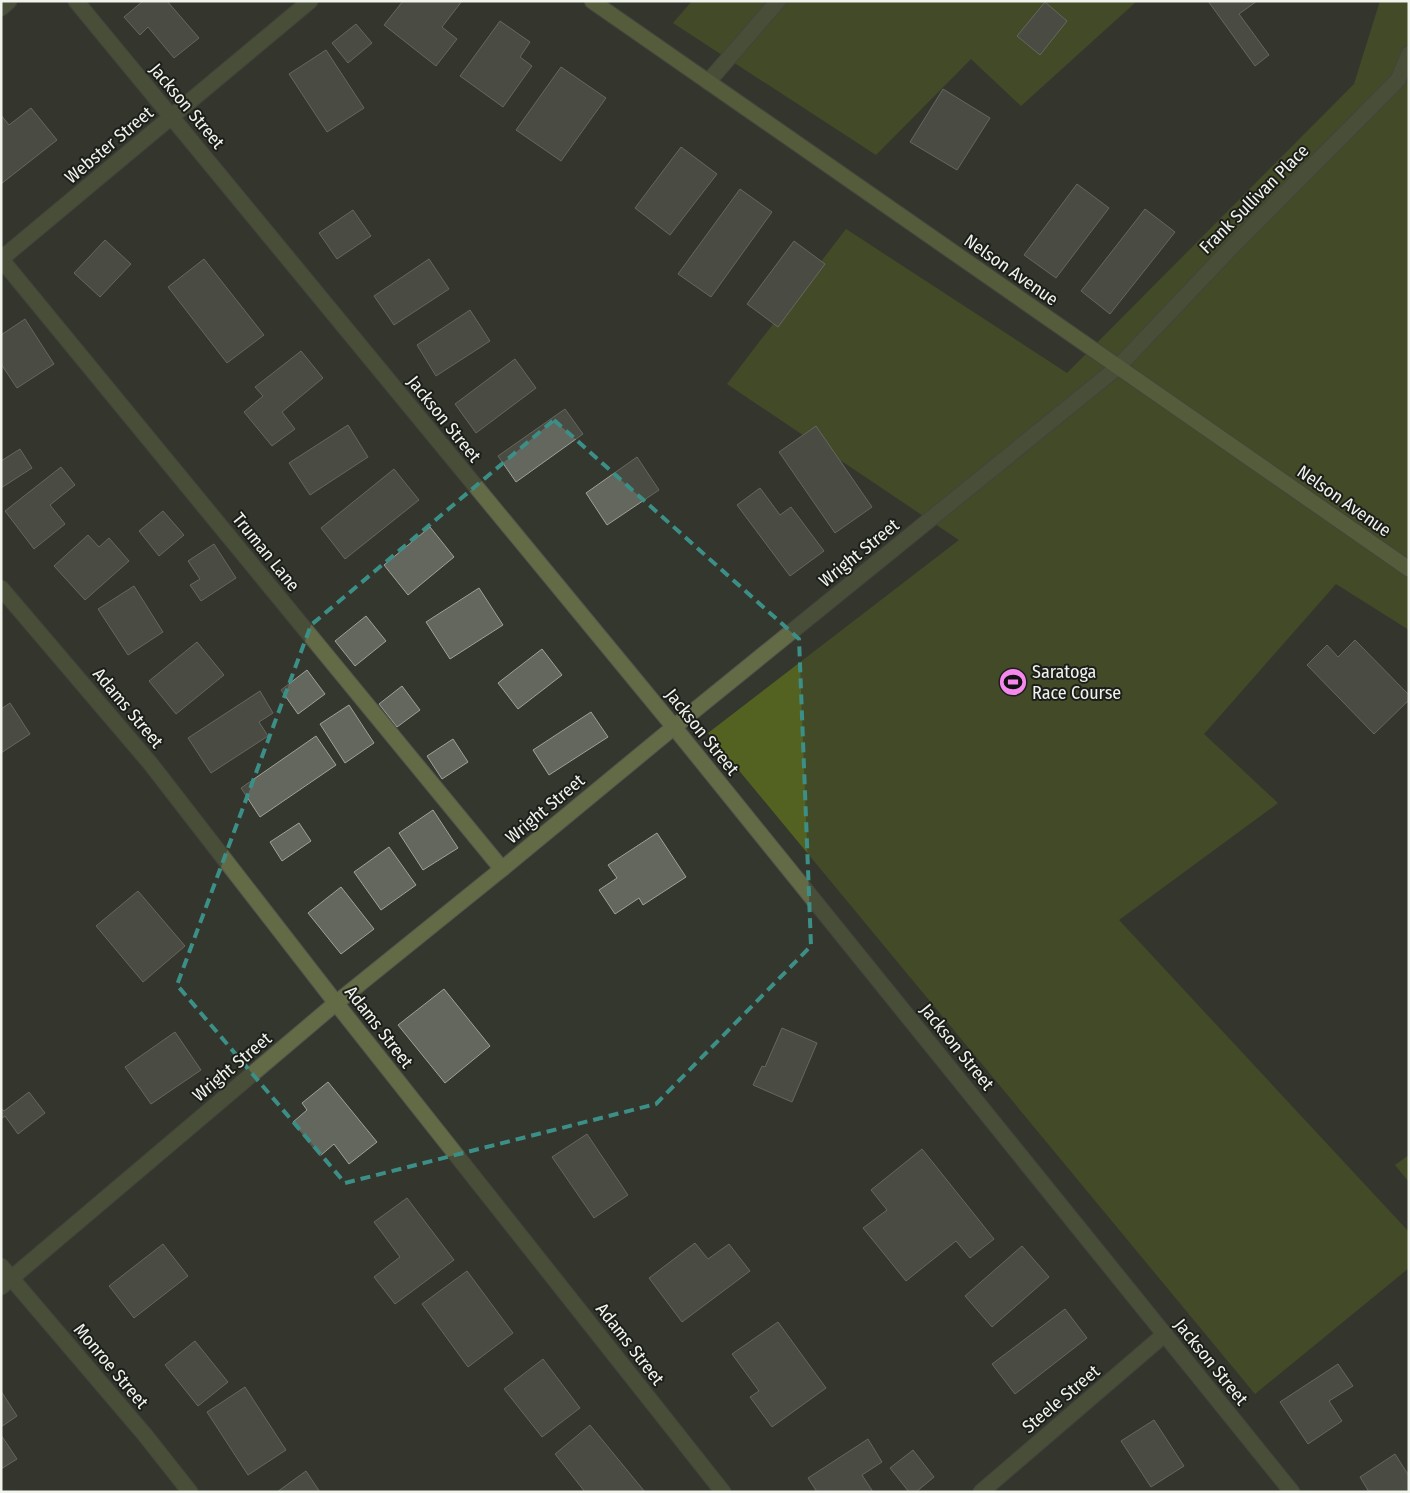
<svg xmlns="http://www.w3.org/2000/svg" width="1410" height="1493" font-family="'Fira Sans Condensed',sans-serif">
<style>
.green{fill:#546221}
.building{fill:#64675d;stroke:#9fa298}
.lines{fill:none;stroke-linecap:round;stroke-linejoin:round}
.lane-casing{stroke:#52554d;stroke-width:17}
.street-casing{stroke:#52554d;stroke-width:17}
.secondary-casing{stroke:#52554d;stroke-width:17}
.lane{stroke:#626b46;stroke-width:15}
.street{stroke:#626b46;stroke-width:15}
.secondary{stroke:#7a894d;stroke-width:15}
.marked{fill:none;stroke:#3c8f87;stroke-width:4;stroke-dasharray:10 6;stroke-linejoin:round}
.labels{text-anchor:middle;stroke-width:4;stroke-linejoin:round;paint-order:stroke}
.street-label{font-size:18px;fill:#f1f3ed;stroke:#1c1e1a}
.poi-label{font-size:18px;fill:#f1f3ed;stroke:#1c1e1a;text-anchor:start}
</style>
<rect width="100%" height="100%" fill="#34372e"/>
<!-- green -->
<g class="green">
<path d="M 692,1 L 1137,1 L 1021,106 L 971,59 L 876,155 L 673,23 Z"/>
<path d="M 1380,1 L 1409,1 L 1409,630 L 1336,584 L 1204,734 L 1278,803 L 1119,920 L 1409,1232 L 1409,1268 L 1255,1394 L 708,733 L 959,540 L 727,384 L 846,229 L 1067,373 L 1354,84 Z"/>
<path d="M 1409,1155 L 1409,1182 L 1395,1165 Z"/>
</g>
<!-- building -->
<g class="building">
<path d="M 143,1 L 167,1 L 199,38 L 174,58 L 148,27 L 140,35 L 124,17 Z"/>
<path d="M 403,1 L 462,1 L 442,27 L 457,39 L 436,66 L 384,25 Z"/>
<path d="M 1208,1 L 1257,1 L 1239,14 L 1269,55 L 1255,66 Z"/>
<path d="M 1045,2 L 1067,21 L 1040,55 L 1017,36 Z"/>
<path d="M 500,21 L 530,42 L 520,57 L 532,66 L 503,107 L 460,76 Z"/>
<path d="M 356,24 L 372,43 L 348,63 L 332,43 Z"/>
<path d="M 326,50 L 364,108 L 327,132 L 289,74 Z"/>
<path d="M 561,67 L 606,98 L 561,161 L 516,130 Z"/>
<path d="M 943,89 L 990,118 L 957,170 L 910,142 Z"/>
<path d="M 31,108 L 57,140 L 1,184 L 1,115 L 9,125 Z"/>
<path d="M 681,147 L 717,174 L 670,235 L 635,208 Z"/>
<path d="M 1077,184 L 1109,208 L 1056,278 L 1024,255 Z"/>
<path d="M 740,189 L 772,212 L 711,297 L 678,274 Z"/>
<path d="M 1145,209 L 1175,232 L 1110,314 L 1081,291 Z"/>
<path d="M 353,210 L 371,236 L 337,259 L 319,233 Z"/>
<path d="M 105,240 L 131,264 L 100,297 L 74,273 Z"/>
<path d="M 794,241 L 825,264 L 778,327 L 747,304 Z"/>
<path d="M 204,259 L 264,335 L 227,363 L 168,287 Z"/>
<path d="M 429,259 L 449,289 L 394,325 L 374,296 Z"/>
<path d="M 470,310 L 490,341 L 436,376 L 417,345 Z"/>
<path d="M 25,319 L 54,364 L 17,388 L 1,364 L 1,335 Z"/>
<path d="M 301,351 L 323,378 L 282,412 L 295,429 L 272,446 L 244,412 L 263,396 L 255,387 Z"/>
<path d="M 515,359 L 536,388 L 476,433 L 455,404 Z"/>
<path d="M 565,409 L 583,434 L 516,482 L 498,456 Z"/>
<path d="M 348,425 L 368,457 L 310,495 L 289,463 Z"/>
<path d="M 816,426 L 872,507 L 835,533 L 779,452 Z"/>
<path d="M 20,449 L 32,468 L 1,488 L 1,461 Z"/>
<path d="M 637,457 L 659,490 L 607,525 L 586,493 Z"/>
<path d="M 61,467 L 75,485 L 50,505 L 65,524 L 34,549 L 5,511 Z"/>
<path d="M 394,469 L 419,500 L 345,559 L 321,528 Z"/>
<path d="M 760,488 L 780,515 L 791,507 L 824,551 L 790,576 L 737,505 Z"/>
<path d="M 163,511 L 184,535 L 159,556 L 139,531 Z"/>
<path d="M 430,527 L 454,557 L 408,595 L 384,565 Z"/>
<path d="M 88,535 L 99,547 L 109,538 L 129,561 L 85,600 L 54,566 Z"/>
<path d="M 214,544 L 236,578 L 201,601 L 190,585 L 200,579 L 188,561 Z"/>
<path d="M 134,586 L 163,632 L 128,655 L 98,609 Z"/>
<path d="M 479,588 L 503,625 L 450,659 L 426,622 Z"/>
<path d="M 366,616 L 386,641 L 355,666 L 335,641 Z"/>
<path d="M 1355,640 L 1409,695 L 1409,700 L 1374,734 L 1307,665 L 1327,645 L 1338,657 Z"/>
<path d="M 197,642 L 224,675 L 176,714 L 149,681 Z"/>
<path d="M 542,649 L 562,675 L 518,709 L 498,683 Z"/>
<path d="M 307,670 L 325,694 L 298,714 L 281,690 Z"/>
<path d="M 402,686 L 420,710 L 397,727 L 379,704 Z"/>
<path d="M 260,691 L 273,713 L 259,722 L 268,736 L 211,773 L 188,738 Z"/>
<path d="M 10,703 L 30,734 L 1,753 L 1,709 Z"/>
<path d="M 349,705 L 374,743 L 345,763 L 320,724 Z"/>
<path d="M 591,712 L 608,737 L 549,775 L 533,750 Z"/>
<path d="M 316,736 L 336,765 L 260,817 L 241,788 Z"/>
<path d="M 453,739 L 468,762 L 442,779 L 427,756 Z"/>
<path d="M 433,810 L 458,848 L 423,870 L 399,833 Z"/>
<path d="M 299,823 L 311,841 L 282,861 L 270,842 Z"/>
<path d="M 657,833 L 686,877 L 643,905 L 639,898 L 615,914 L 599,890 L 617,878 L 608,865 Z"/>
<path d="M 389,847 L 416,885 L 381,910 L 354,872 Z"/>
<path d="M 341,887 L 374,929 L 341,954 L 308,913 Z"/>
<path d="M 138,891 L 185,946 L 143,982 L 96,926 Z"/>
<path d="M 444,989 L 490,1046 L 445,1083 L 398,1025 Z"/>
<path d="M 782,1028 L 817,1043 L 792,1102 L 753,1085 L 762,1066 L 765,1067 Z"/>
<path d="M 175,1032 L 201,1070 L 151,1104 L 125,1067 Z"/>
<path d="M 328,1082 L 377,1142 L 349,1164 L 334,1144 L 320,1156 L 293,1122 L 307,1110 L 302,1103 Z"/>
<path d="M 29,1092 L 45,1113 L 18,1134 L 5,1116 L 1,1119 L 1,1108 L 4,1111 Z"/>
<path d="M 587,1134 L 628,1195 L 594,1218 L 552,1157 Z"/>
<path d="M 922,1149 L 994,1239 L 970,1258 L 956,1241 L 906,1281 L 863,1228 L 887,1210 L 871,1190 Z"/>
<path d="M 407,1198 L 454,1260 L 395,1304 L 374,1277 L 400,1257 L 374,1222 Z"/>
<path d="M 695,1243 L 708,1259 L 729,1244 L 750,1271 L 682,1322 L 649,1278 Z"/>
<path d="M 163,1244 L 188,1276 L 134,1318 L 109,1286 Z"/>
<path d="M 1022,1246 L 1049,1277 L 992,1327 L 965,1296 Z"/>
<path d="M 467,1271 L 513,1333 L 468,1367 L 422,1304 Z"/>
<path d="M 1065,1309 L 1087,1338 L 1015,1394 L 992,1364 Z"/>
<path d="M 778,1322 L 826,1388 L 772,1427 L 750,1397 L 759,1391 L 732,1354 Z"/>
<path d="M 195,1341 L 228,1382 L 198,1406 L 165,1365 Z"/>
<path d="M 543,1359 L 580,1408 L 542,1437 L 504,1389 Z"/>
<path d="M 1338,1364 L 1353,1386 L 1329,1401 L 1342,1421 L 1308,1444 L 1280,1402 Z"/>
<path d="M 245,1387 L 286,1450 L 248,1475 L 207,1412 Z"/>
<path d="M 1,1391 L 17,1416 L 1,1427 Z"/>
<path d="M 1154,1420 L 1184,1466 L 1151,1487 L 1121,1441 Z"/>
<path d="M 590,1425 L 645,1492 L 585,1492 L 555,1454 Z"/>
<path d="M 1,1435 L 17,1459 L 1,1469 Z"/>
<path d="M 868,1439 L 882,1462 L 862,1475 L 873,1492 L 817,1492 L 808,1478 Z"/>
<path d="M 913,1450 L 934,1477 L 916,1492 L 909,1492 L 890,1468 Z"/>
<path d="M 1395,1454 L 1409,1476 L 1409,1492 L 1369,1492 L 1360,1477 Z"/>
<path d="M 306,1471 L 320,1492 L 277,1492 Z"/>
</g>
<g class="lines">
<defs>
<g id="lane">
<path d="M 1,8 L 9,1"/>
<path d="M 708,82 L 778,1"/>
</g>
<g id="street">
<path d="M 76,1 L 674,727 L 1292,1492"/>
<path d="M 310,1 L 1,259 L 502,869"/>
<path d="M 1,588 L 150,763 L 336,1003 L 723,1492"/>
<path d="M 1,1266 L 145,1435 L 190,1492"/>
<path d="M 1,1287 L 336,1003 L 502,869 L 674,727 L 1118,367 L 1228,251 L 1398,80 L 1409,54"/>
<path d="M 981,1492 L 1165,1334"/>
</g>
<path id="secondary" d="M 592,1 L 1409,569"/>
</defs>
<!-- lane casing -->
<use href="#lane" class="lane-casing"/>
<!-- street casing -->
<use href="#street" class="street-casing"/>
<!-- secondary casing -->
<use href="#secondary" class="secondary-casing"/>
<!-- lane -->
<use href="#lane" class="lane"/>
<!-- street -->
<use href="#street" class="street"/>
<!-- secondary -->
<use href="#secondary" class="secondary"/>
</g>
<!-- marked area -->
<path d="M0 0H1410V1493H0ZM 554,420 L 799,639 L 811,946 L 656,1104 L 345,1183 L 177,985 L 311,625 Z" fill="#34372e" fill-opacity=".55" fill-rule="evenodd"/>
<path class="marked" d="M 554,420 L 799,639 L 811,946 L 656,1104 L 345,1183 L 177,985 L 311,625 Z"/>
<!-- icons -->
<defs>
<symbol id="stadium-disc" viewBox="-11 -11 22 22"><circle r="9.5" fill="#f688ed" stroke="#1c1e1a"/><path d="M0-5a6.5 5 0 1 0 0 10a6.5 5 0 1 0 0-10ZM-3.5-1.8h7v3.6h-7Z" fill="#111"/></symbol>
</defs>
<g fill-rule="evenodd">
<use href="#stadium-disc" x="997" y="666" width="32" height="32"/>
</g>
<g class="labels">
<!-- street labels -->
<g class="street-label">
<text transform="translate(187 106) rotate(50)" y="6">Jackson Street</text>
<text transform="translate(109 145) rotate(-40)" y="6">Webster Street</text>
<text transform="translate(1254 199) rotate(-45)" y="6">Frank Sullivan Place</text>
<text transform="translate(1011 270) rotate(35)" y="6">Nelson Avenue</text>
<text transform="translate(444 419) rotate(51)" y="6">Jackson Street</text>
<text transform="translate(1344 501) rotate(35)" y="6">Nelson Avenue</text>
<text transform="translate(266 552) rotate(51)" y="6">Truman Lane</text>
<text transform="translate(859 553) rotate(-39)" y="6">Wright Street</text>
<text transform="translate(128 708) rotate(50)" y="6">Adams Street</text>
<text transform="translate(702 732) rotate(51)" y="6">Jackson Street</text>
<text transform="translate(545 809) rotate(-40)" y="6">Wright Street</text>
<text transform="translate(379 1027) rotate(52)" y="6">Adams Street</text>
<text transform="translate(957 1047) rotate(51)" y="6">Jackson Street</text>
<text transform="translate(232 1067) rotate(-40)" y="6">Wright Street</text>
<text transform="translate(630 1344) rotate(52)" y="6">Adams Street</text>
<text transform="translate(1211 1362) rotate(51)" y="6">Jackson Street</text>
<text transform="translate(111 1366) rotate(50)" y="6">Monroe Street</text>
<text transform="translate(1061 1399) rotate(-40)" y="6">Steele Street</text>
</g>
<!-- poi labels -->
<g class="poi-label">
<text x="1032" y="678">Saratoga<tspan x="1032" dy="21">Race Course</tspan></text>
</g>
</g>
<!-- border -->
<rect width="1410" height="1493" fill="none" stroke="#f1f3ed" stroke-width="5"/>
</svg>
